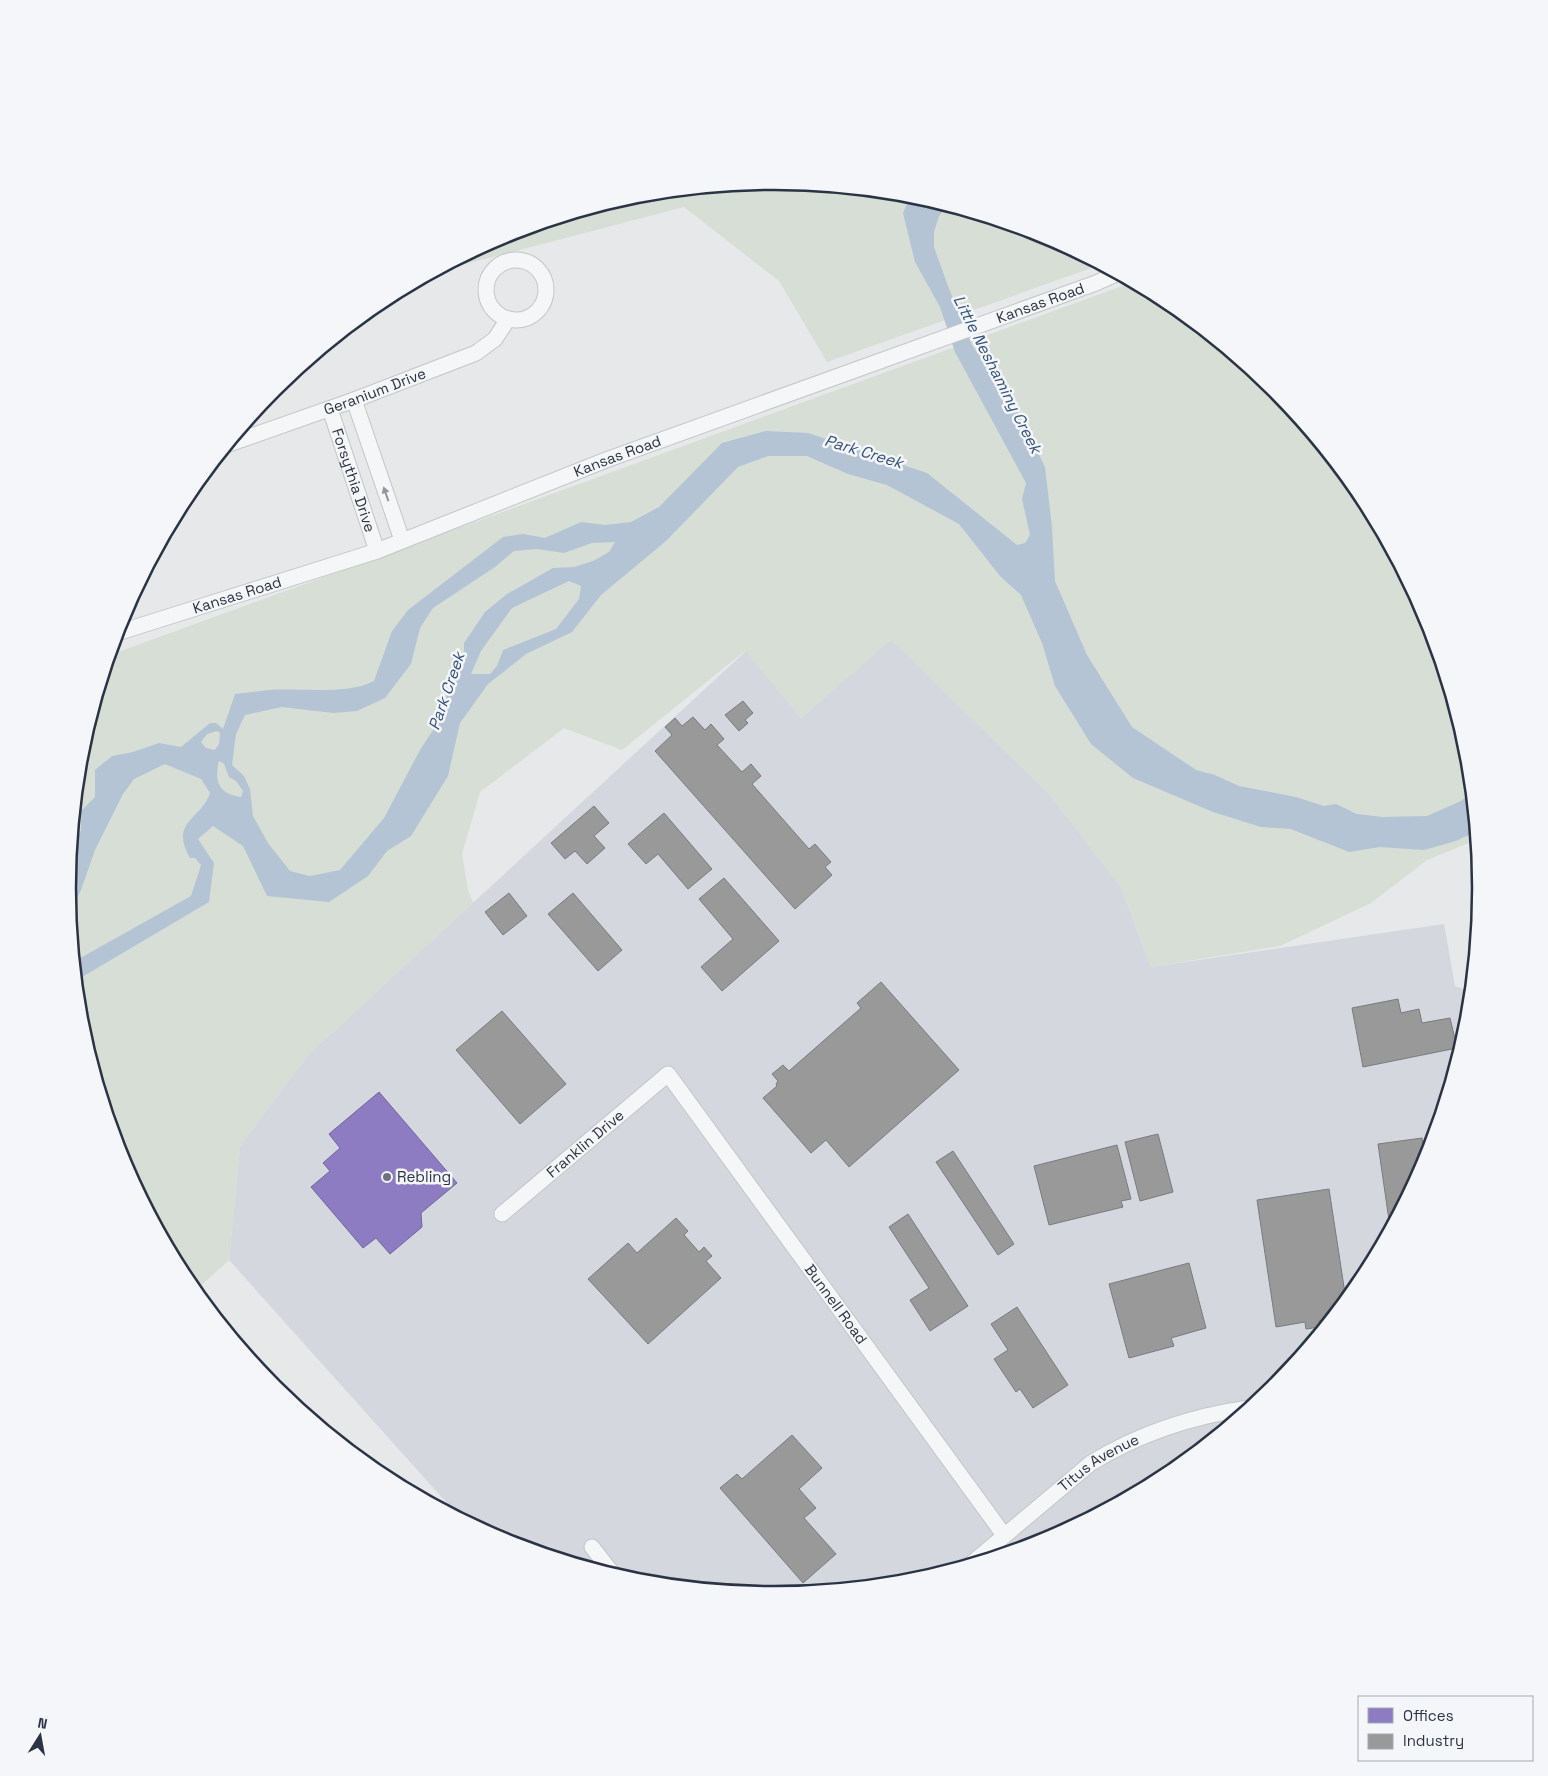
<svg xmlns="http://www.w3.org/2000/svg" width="1548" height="1776" font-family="'Space Grotesk',sans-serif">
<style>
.built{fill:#d4d7dd}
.green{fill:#d6ded6}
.water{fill:#b4c4d5;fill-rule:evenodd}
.offices{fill:#8e7cc3;stroke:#70669d}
.industry{fill:#999;stroke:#787b80}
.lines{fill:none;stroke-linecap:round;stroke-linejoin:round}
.minor-casing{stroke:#c4c6c8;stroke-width:17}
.minor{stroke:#f5f6f7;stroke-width:15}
.oneway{fill:#90959e}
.poi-dot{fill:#6c737f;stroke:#f4f6f9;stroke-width:2}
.labels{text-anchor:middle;stroke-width:5;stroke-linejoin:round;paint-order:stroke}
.street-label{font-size:15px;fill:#2b3445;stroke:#f4f6f9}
.poi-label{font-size:15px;fill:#2b3445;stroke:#f4f6f9;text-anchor:start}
.water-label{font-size:16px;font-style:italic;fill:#34527a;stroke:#f4f6f9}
.rim{fill:none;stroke:#2b3445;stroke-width:2.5}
</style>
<rect width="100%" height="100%" fill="#e6e8ea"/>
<!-- built -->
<path class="built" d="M 891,639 L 1050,795 L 1121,887 L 1151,967 L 1444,924 L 1455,986 L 1470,992 L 1467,1026 L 1427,1159 L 1361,1281 L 1273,1388 L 1166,1476 L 1044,1541 L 912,1581 L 774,1594 L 636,1581 L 503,1541 L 453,1514 L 455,1512 L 229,1260 L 240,1146 L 309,1054 L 746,651 L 801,718 Z"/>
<!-- green -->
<g class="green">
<path d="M 774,182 L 912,195 L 1045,235 L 1100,265 L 827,362 L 779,281 L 684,207 L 435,272 L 504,235 L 636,195 Z"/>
<path d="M 1133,282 L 1167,301 L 1274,389 L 1362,496 L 1427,618 L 1467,750 L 1476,840 L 1427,860 L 1371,903 L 1280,946 L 1151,967 L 1121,887 L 1050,795 L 891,640 L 801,718 L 745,651 L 622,750 L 564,728 L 480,792 L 462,854 L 468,890 L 473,903 L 309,1054 L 240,1146 L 229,1260 L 195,1291 L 186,1280 L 121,1158 L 81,1026 L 68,888 L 81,750 L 110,655 Z"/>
</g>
<!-- water -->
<path class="water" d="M 911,195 L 947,206 L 939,216 L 934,232 L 934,247 L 948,286 L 972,345 L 1012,400 L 1045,467 L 1052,527 L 1055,581 L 1087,655 L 1132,727 L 1196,770 L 1215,775 L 1239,786 L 1296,797 L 1324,806 L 1336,804 L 1357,814 L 1382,817 L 1427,816 L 1461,801 L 1471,793 L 1475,832 L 1456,841 L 1424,850 L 1380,847 L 1349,852 L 1291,829 L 1261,827 L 1213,812 L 1133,778 L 1091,744 L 1055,686 L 1042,643 L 1021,595 L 1000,576 L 959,524 L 887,485 L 848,474 L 807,456 L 768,456 L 738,467 L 666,541 L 601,595 L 572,632 L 526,654 L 488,684 L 460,723 L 448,776 L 411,836 L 387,851 L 368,876 L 329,902 L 267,896 L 243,846 L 213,826 L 198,839 L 214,863 L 209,902 L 77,980 L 75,961 L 191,896 L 201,865 L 195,858 L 190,858 C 169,821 201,820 210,793 L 201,779 L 165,764 L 134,779 L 123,794 L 95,850 L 81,890 L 70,912 L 68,888 L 70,859 L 81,830 L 81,811 L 95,797 L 95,770 L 112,756 L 133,752 L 159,743 L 181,747 L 210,723 L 216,723 L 223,729 L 235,694 C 246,693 258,691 270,690 C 301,688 347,695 374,681 L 392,631 L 408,610 L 503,537 L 523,534 L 545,538 L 581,522 L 605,525 L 631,522 L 659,507 L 722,443 L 766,431 L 808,433 L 927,473 L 1017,545 L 1025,543 L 1030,535 L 1022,499 L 1026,483 L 955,352 L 940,307 L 915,262 L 903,213 ZM 615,542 L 609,552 L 593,561 L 574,567 L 553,568 L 507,594 L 485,612 L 464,643 L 464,655 L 451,681 L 439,721 L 420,750 L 384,818 L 340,870 L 310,876 L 290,871 L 268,843 L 253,816 L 250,789 L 244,776 L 232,765 L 236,734 L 245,715 L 282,707 L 333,713 L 357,711 L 385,698 L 411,664 L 420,628 L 433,608 L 495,567 L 514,551 L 537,549 L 564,553 L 592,543 ZM 569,581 L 581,586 L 579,599 L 556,629 L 503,650 L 497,666 L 490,674 L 471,674 L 481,651 L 512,608 ZM 217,731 L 220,733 L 219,744 L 215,750 L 206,748 L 201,742 L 207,734 ZM 219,761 L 224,764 L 229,777 L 236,781 L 243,791 L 241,797 C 218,794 214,781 219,761 Z"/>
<!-- offices -->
<path class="offices" d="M 379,1092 L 457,1183 L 421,1213 L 422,1227 L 390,1254 L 376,1238 L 363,1248 L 311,1187 L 330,1171 L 323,1163 L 340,1148 L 329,1134 Z"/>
<!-- industry -->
<g class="industry">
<path d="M 743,701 L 753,713 L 745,720 L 748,723 L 739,731 L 725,715 Z"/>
<path d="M 693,717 L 705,730 L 711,724 L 724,739 L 717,745 L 742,772 L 751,764 L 761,776 L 752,784 L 809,849 L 815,844 L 831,862 L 825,867 L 832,875 L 795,909 L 655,751 L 672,735 L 665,727 L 675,718 L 682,726 Z"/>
<path d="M 594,806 L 609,823 L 594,836 L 605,848 L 587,864 L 575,851 L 565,859 L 551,843 Z"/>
<path d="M 664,813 L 712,869 L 688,889 L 658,854 L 646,864 L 628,844 Z"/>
<path d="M 724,878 L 779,941 L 722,991 L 701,967 L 733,939 L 699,899 Z"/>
<path d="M 509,893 L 527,916 L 503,935 L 485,912 Z"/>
<path d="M 573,893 L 622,950 L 598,971 L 548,914 Z"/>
<path d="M 881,982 L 959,1070 L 849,1167 L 826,1140 L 811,1153 L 763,1098 L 777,1086 L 776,1084 L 778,1081 L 772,1074 L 783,1065 L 789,1071 L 861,1008 L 857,1003 Z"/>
<path d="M 1398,999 L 1401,1013 L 1419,1009 L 1422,1023 L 1450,1018 L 1457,1048 L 1363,1067 L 1352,1008 Z"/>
<path d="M 502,1011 L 566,1084 L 520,1124 L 456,1050 Z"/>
<path d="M 1158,1134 L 1173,1192 L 1140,1201 L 1125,1142 Z"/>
<path d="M 1422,1138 L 1425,1161 L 1390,1227 L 1378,1144 Z"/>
<path d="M 1117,1145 L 1131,1199 L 1121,1201 L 1123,1207 L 1049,1225 L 1034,1166 Z"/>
<path d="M 953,1151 L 1014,1244 L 998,1255 L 936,1162 Z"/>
<path d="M 1329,1189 L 1346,1300 L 1329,1320 L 1319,1321 L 1320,1327 L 1306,1329 L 1305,1322 L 1276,1327 L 1257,1200 Z"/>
<path d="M 908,1214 L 968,1306 L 930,1331 L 910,1300 L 929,1288 L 889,1227 Z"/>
<path d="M 676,1218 L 688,1231 L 684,1235 L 699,1252 L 704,1247 L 712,1256 L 706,1261 L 721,1278 L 648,1344 L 588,1279 L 628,1243 L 637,1253 Z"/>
<path d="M 1189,1263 L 1206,1328 L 1171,1338 L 1174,1346 L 1129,1358 L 1109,1284 Z"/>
<path d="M 1017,1307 L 1068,1385 L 1033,1408 L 1020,1389 L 1016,1392 L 994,1359 L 1008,1350 L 991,1324 Z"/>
<path d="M 792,1435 L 822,1468 L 799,1489 L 816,1508 L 804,1518 L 836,1554 L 803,1583 L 720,1488 L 737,1474 L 742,1479 Z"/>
</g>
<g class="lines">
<defs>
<g id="minor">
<circle cx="516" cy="290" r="30"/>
<path d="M 354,400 L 402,540"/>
<path id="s1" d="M 330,409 L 377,551"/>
<path id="s2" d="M 229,444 L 354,400 L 476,353 L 495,339 L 508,319"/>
<path id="s3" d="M 117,633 L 377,551 L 606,460 L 1096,283 L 1116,274"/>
<path id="s4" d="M 502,1214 L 668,1074 L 1004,1535"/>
<path d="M 592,1547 L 613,1574"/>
<path id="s5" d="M 972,1563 L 1091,1463 C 1140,1433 1192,1416 1249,1408"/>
</g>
</defs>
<!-- minor casing -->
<use href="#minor" class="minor-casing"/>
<!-- minor -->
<use href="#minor" class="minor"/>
</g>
<!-- one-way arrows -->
<defs><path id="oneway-solid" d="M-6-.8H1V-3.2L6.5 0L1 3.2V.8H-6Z" transform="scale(1.25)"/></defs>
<use class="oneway" href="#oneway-solid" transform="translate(386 494) rotate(-109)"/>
<!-- markers -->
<circle class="poi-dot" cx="387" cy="1177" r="5"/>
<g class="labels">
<!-- street labels -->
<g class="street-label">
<text dy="5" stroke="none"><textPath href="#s3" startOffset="981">Kansas Road</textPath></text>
<text dy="5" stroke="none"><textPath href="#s2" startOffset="155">Geranium Drive</textPath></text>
<text dy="5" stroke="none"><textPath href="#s3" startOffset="531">Kansas Road</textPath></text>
<text dy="5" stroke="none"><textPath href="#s1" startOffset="75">Forsythia Drive</textPath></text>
<text dy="5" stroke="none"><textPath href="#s3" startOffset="126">Kansas Road</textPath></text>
<text dy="5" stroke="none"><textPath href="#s4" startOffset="109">Franklin Drive</textPath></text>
<text dy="5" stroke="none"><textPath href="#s4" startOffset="502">Bunnell Road</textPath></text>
<text dy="5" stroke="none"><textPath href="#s5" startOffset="162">Titus Avenue</textPath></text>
</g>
<!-- poi labels -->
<g class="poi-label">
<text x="397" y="1182">Rebling</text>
</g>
<!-- water labels -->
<g class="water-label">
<text transform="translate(998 374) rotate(63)" y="6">Little Neshaminy Creek</text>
<text transform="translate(864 451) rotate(17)" y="6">Park Creek</text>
<text transform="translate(446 691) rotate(-71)" y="6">Park Creek</text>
</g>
</g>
<!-- crop -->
<path d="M0 0H1548V1776H0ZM76 888a698 698 0 1 1 1396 0a698 698 0 1 1-1396 0Z" fill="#f4f6f9" fill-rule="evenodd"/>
<path class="rim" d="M76 888a698 698 0 1 1 1396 0a698 698 0 1 1-1396 0Z"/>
<!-- legend -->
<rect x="1358" y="1696" width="175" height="65" fill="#f4f6f9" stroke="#a4a8b1"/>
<rect x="1368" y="1708" width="25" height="15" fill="#8e7cc3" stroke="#a4a8b1"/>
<text x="1403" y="1721" font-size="15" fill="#2b3445">Offices</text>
<rect x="1368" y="1734" width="25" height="15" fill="#999999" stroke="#a4a8b1"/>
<text x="1403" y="1746" font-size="15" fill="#2b3445">Industry</text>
<!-- north arrow -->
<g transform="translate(40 1736) rotate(11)" stroke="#f4f6f9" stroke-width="4" paint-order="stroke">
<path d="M0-4L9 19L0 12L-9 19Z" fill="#2b3445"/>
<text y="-8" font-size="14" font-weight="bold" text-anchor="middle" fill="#2b3445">N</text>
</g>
</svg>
